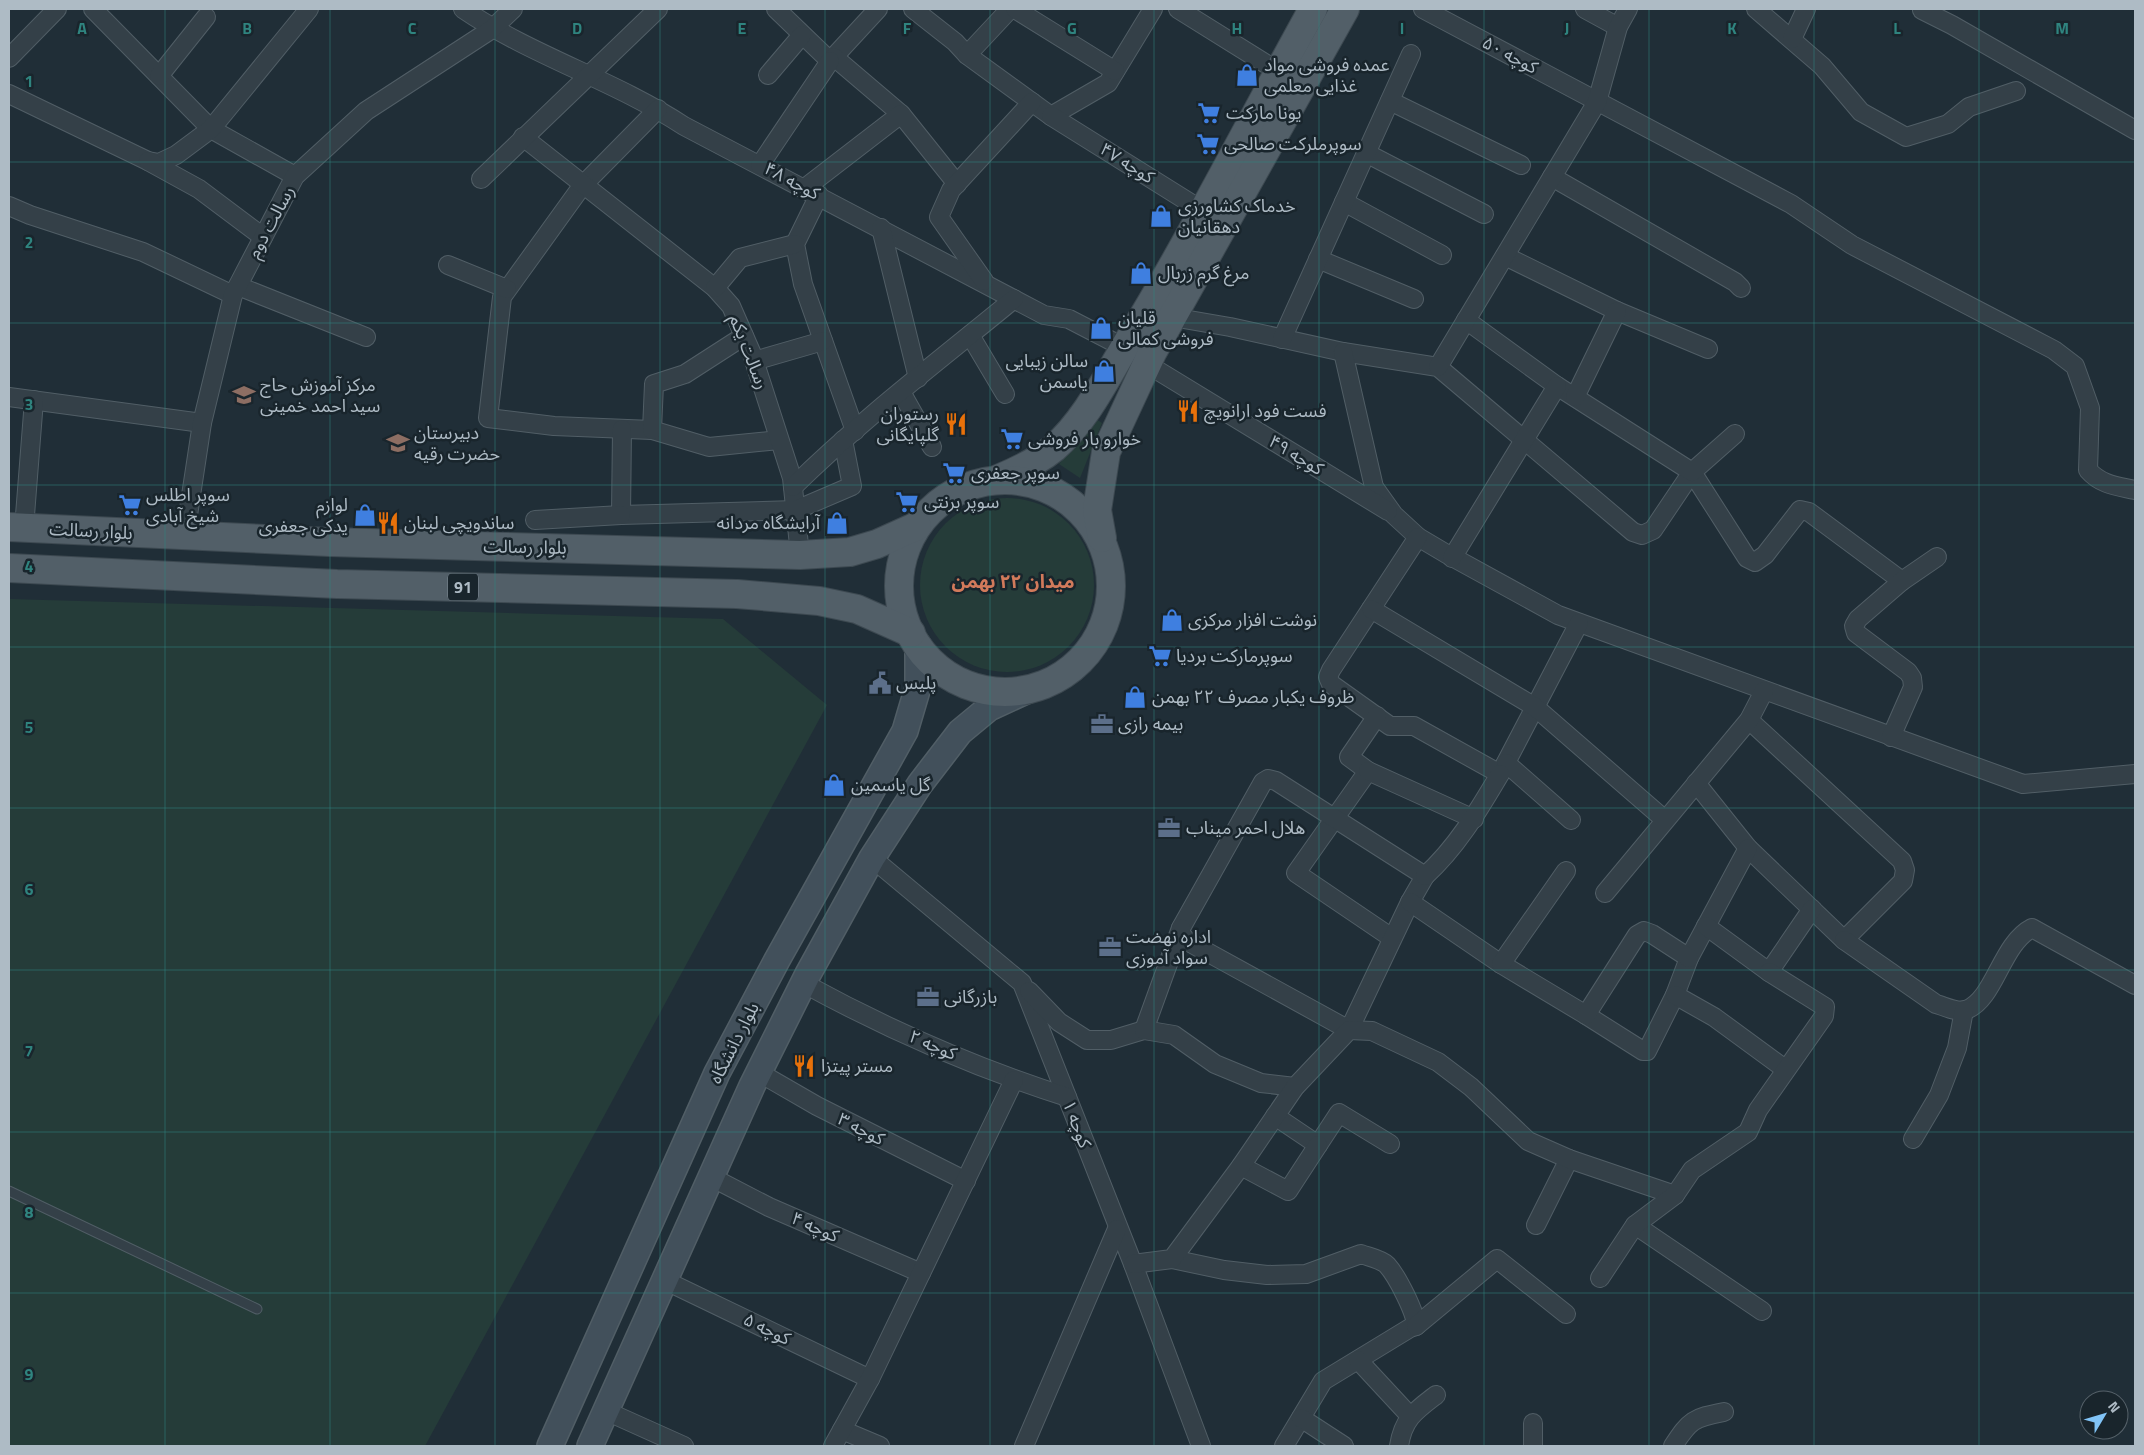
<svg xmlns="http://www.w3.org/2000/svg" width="2144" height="1455" font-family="'Titillium Web','Noto Sans Arabic',sans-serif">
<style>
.green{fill:#253c39}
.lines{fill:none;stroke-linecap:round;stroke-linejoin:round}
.service-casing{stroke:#515e66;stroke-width:11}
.minor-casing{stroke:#515e66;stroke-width:20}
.secondary-casing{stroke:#515e66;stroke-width:28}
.primary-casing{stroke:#3d4951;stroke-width:30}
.service{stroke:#344048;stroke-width:9}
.minor{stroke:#344048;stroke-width:18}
.secondary{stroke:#42505b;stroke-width:25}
.primary{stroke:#525f68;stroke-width:28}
.grid{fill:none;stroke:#2f847f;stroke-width:1;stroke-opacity:0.55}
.labels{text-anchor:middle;stroke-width:5;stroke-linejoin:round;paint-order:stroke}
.shield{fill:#19252c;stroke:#818e97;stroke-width:1}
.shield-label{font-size:16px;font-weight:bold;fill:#aebbc5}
.street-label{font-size:18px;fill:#aebbc5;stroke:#19252c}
.poi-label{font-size:18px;fill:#aebbc5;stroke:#19252c;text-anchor:start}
.neighbourhood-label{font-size:19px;font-weight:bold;fill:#d27a5b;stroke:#19252c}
.grid-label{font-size:16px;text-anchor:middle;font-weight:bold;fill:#2f847f;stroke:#19252c;stroke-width:5;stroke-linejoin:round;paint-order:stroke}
</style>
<rect width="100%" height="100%" fill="#202e37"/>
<!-- green -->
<g class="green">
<path d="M 1096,419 L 1102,423 L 1080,478 L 1059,464 Z"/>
<circle cx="1007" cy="585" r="87"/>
<path d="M 9,599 L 723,619 L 827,705 L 425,1446 L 9,1446 Z"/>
</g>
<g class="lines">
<defs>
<path id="service" d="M 9,1191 L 257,1309"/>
<g id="minor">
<path d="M 93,9 L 211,129 L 295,176"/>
<path d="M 463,9 C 532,56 614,80 684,126 L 1044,315 L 1069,319 L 1125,348"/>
<path d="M 776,9 L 830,61 L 878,9"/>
<path d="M 913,9 L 955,42 L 967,55"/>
<path d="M 1010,9 L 967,55 L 1051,116 L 1108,83 L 1153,9"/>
<path d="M 1015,9 L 1115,71"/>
<path d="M 1178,9 L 1279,72"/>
<path d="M 1423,9 L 1791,204 L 1852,245 L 2054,350 L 2075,366 L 2090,408 L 2088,470 C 2101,485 2117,486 2135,490"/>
<path d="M 1585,9 L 1618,27"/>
<path d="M 1756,9 L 1822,66 L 1861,112 L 1906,137 L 1948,124 L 1969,107 L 2016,91"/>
<path d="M 1922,10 L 1952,25 L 2135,130"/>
<path d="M 1792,39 L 1806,9"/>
<path d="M 834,57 L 901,114"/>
<path d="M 9,58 L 57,9"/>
<path d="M 768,75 L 802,35"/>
<path d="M 159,76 L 206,17"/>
<path d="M 9,94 L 148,161 L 159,163 L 176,155 L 211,129 L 309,9"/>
<path d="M 1390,101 L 1521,165"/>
<path d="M 658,109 L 582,186 L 502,297 L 488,418 L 554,426 L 652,430 L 709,447 L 779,440"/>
<path d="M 1051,116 L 1203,211"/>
<path d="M 523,137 L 715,288 L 731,306 L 752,354 L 792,478 L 800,555"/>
<path d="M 1366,153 L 1484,214"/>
<path d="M 148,161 L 199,189 L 263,237"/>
<path d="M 760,165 L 830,61"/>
<path d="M 1552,177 L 1735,282 L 1741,288"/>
<path d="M 481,179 L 658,9"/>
<path d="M 805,188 L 901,114 L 957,184"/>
<path d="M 819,195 L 795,244 L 803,284 L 855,431"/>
<path d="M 1344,202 L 1442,255"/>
<path d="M 9,206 L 30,215 L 143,252 L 233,295"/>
<path d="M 881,228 L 918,378"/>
<path d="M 1505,256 L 1617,311 L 1708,349"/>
<path d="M 1318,259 L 1414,299"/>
<path d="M 448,265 L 507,289"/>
<path d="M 984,281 L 939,217 L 951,190 L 1032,102"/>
<path d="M 238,286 L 366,337"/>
<path d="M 715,288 L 740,258 L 795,244"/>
<path d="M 1172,317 L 1230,327 L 1343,352 L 1438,367 L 1633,532 L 1642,535 L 1653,530 L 1692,472 L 1747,558 L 1755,562 L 1765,555 L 1800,510 L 1809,512 L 1902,581"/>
<path d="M 1466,320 L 1557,386 L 1692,472 L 1735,434"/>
<path d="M 970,335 L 1005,394"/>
<path d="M 1282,339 L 1411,54"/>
<path d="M 1343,352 L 1374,487 L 1394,515 L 1418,537 L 1445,553 L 1558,615 L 2023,784 L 2135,774"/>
<path d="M 754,361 L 823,341"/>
<path d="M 1147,364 L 1388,511"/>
<path d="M 1438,367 L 1597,102 L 1618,27 L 1628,9"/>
<path d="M 901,392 L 932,447"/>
<path d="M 9,397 L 202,423"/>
<path d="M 1575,397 L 1617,311"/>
<path d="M 622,429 L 621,515 L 796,510 L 852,486 L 843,440"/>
<path d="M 652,430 L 654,384 L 685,374 L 744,336"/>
<path d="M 793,487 C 862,419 940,360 1014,299"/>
<path d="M 535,520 L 621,515"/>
<path d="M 24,528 L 34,400"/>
<path d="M 185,535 L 202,423 L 233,295 L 295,176 L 366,111 L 492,29 L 513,9"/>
<path d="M 1418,537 L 1331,670 L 1328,677 L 1331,684 L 1390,726 L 1414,726 L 1500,774 L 1579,623"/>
<path d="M 1452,558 L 1557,386"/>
<path d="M 1371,609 L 1535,707 L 1665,820"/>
<path d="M 1377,716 L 1349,757 L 1368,771 L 1296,873 L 1392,938"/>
<path d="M 1891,737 L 1913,687 L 1912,678 L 1908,672 L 1856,633 L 1854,626 L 1858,619 L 1902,581 L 1937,557"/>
<path d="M 1506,763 L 1571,820"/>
<path d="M 1368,771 L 1474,819"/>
<path d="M 1268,779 L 1276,781 L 1425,876 L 1410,902 L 1349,1030 L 1187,941 L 1181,934 L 1181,928 L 1263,782 Z"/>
<path d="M 1696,783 L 1748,848 L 1844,940 L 1903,881 L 1905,870 L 1902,861 L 1749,720"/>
<path d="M 872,858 L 1022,983 L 1133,1264 L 1201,1446"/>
<path d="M 1425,876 C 1457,847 1478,811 1500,774"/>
<path d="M 1605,893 L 1749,720 L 1764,691"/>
<path d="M 1410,902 L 1501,964 L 1586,1015 L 1643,1051 L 1647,1051 L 1675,995 L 1689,958 L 1748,848"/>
<path d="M 1706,926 L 1769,972 L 1812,909"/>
<path d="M 1844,940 L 1936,1004 C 1944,1006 1957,1013 1966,1010 C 1995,999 2001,944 2032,928 L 2135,985"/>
<path d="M 1501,964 L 1566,871"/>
<path d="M 803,983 C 887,1029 976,1068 1067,1097"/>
<path d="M 1029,991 L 1059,1022 L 1087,1040 L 1111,1040 L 1144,1030 L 1174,1035 L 1215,1064 L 1261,1083 L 1295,1087"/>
<path d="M 1675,995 L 1714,1017 L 1785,1069"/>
<path d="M 1586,1015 L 1637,935 L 1644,931 L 1652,934 L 1689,958"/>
<path d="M 1144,1030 L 1181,928"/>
<path d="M 758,1072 L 817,1106 L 966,1181"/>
<path d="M 1275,1116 L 1318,1145 L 1339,1113 L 1390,1144"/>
<path d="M 1913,1139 L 1939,1095 L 1957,1048 L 1964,1010"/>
<path d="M 1241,1166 L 1288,1191 L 1318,1145"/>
<path d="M 711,1177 L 769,1207 L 921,1273"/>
<path d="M 1536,1225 L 1569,1159"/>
<path d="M 1635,1225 L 1762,1311"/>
<path d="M 1172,1259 L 1224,1270 L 1267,1275 L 1306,1274 L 1361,1254 C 1369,1257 1381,1259 1387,1265 C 1397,1276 1416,1313 1416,1326 L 1410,1328 L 1323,1381 L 1284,1446"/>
<path d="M 1133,1264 L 1172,1259 L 1241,1166 L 1295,1087 L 1349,1030 L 1372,1031 L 1438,1062 L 1471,1087 L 1528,1141 L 1569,1159 L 1675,1195"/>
<path d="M 1600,1278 L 1635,1225 L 1675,1195 L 1692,1170 L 1748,1132 L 1758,1110 L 1824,1016 L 1825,1007 L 1769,972"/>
<path d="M 664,1280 L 870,1379"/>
<path d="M 1416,1326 L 1497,1259 L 1566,1314"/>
<path d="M 1358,1360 L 1410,1416"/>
<path d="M 606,1411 L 684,1446"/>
<path d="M 1301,1418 L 1344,1446"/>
<path d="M 1533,1423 L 1533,1446"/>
<path d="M 842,1430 L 880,1446"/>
<path d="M 833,1446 L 870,1379 L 1014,1080"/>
<path d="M 1024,1446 L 1117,1229"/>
<path d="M 1399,1446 C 1403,1419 1415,1411 1436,1395"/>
<path d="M 1673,1446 C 1690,1420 1693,1418 1724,1412"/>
</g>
<g id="secondary">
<path d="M 550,1446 L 717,1073 L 777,960 L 905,731 L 918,687 L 918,645"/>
<path d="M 590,1446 L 752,1086 L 808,974 L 872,858 L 920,784 L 960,732 L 989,708 L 1028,690"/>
</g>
<g id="primary">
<path d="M 998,479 C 1017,471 1038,461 1054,448 C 1087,419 1107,376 1129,340 C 1195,232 1252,119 1313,9"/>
<circle cx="1005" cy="586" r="106"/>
<path d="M 9,527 L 330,542 L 800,555 L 850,552 L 877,544 L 917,526"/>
<path d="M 1102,538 L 1097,510 L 1106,452 L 1152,353 L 1345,9"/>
<path d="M 9,568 L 337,584 L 737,594 L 819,601 L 857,609 L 911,633"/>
</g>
</defs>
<!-- service casing -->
<use href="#service" class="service-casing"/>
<!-- minor casing -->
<use href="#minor" class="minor-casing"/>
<!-- secondary casing -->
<use href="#secondary" class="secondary-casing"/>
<!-- primary casing -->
<use href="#primary" class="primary-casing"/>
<!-- service -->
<use href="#service" class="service"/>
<!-- minor -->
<use href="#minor" class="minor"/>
<!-- secondary -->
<use href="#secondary" class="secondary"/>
<!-- primary -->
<use href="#primary" class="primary"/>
</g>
<!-- grid -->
<path class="grid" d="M 165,9 L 165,1446M 330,9 L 330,1446M 495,9 L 495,1446M 660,9 L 660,1446M 825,9 L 825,1446M 990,9 L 990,1446M 1154,9 L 1154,1446M 1319,9 L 1319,1446M 1484,9 L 1484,1446M 1649,9 L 1649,1446M 1814,9 L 1814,1446M 1979,9 L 1979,1446M 9,162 L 2135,162M 9,323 L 2135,323M 9,485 L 2135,485M 9,647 L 2135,647M 9,808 L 2135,808M 9,970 L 2135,970M 9,1132 L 2135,1132M 9,1293 L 2135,1293"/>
<!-- icons -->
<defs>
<symbol id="shop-bare" viewBox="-9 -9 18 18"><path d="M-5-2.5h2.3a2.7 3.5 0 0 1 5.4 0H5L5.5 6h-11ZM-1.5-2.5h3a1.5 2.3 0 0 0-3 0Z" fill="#3f7fe0" stroke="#19252c" stroke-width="2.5" paint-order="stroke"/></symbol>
<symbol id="supermarket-bare" viewBox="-9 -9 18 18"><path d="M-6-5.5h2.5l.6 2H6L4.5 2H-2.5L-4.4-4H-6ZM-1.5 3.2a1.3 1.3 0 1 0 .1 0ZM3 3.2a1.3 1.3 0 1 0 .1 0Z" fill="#3f7fe0" stroke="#19252c" stroke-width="2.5" paint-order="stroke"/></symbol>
<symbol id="school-bare" viewBox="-9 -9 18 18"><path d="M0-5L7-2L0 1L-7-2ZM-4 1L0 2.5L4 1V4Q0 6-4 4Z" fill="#8d6e63" stroke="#19252c" stroke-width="2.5" paint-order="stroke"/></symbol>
<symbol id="restaurant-bare" viewBox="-9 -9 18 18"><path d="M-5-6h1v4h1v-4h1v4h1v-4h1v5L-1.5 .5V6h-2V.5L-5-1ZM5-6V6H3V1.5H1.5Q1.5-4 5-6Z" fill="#e8710a" stroke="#19252c" stroke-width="2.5" paint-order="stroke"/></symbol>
<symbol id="civic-bare" viewBox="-9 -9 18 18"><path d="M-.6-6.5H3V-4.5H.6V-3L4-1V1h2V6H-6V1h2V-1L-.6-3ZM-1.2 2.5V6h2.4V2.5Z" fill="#5c6f8a" stroke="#19252c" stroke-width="2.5" paint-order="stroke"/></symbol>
<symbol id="office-bare" viewBox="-9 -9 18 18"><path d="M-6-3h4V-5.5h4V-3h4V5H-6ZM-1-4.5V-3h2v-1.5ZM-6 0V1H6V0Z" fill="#5c6f8a" stroke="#19252c" stroke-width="2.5" paint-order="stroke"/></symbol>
</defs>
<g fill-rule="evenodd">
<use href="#shop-bare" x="1231" y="59" width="32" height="32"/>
<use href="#supermarket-bare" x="1193" y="97" width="32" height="32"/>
<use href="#supermarket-bare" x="1192" y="128" width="32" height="32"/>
<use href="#shop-bare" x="1145" y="200" width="32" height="32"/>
<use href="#shop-bare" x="1125" y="257" width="32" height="32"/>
<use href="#shop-bare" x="1085" y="312" width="32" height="32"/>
<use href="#shop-bare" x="1088" y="355" width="32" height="32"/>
<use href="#school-bare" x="228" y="379" width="32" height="32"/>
<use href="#restaurant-bare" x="1172" y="395" width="32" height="32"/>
<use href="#restaurant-bare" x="940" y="408" width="32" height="32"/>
<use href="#supermarket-bare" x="996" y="423" width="32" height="32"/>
<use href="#school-bare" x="382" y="427" width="32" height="32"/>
<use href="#supermarket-bare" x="938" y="457" width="32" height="32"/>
<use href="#supermarket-bare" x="891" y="486" width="32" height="32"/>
<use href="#supermarket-bare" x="114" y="489" width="32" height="32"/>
<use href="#shop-bare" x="349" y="499" width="32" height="32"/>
<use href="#restaurant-bare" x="372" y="507" width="32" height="32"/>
<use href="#shop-bare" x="821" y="507" width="32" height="32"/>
<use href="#shop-bare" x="1156" y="604" width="32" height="32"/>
<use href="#supermarket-bare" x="1144" y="640" width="32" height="32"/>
<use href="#civic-bare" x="864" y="667" width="32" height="32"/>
<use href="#shop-bare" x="1119" y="681" width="32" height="32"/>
<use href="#office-bare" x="1086" y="708" width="32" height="32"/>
<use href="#shop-bare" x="818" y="769" width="32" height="32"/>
<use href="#office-bare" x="1153" y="812" width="32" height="32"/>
<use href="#office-bare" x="1094" y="931" width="32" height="32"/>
<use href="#office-bare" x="912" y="981" width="32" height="32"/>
<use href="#restaurant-bare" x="788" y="1050" width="32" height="32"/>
</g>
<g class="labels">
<!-- shield labels -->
<rect class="shield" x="448" y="573.5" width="30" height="27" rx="4"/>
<g class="shield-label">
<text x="463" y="593">91</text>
</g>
<!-- street labels -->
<g class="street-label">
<text transform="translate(1510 55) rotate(28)" y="6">کوچه ۵۰</text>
<text transform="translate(1127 163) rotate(32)" y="6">کوچه ۴۷</text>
<text transform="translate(792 181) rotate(28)" y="6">کوچه ۴۸</text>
<text transform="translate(271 222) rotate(-62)" y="6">رسالت دوم</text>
<text transform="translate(749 352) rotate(69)" y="6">رسالت یکم</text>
<text transform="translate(1296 455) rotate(31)" y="6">کوچه ۴۹</text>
<text transform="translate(91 531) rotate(3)" y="6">بلوار رسالت</text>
<text transform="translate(525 547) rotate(1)" y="6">بلوار رسالت</text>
<text transform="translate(734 1043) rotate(-63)" y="6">بلوار دانشگاه</text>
<text transform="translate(933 1045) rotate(23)" y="6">کوچه ۲</text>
<text transform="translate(1077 1124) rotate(69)" y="6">کوچه ۱</text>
<text transform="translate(861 1129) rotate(27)" y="6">کوچه ۳</text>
<text transform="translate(815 1227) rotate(24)" y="6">کوچه ۴</text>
<text transform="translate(767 1329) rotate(26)" y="6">کوچه ۵</text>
</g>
<!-- poi labels -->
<g class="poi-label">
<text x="1264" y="71">عمده فروشی مواد<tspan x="1264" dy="21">غذایی معلمی</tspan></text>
<text x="1226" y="119">یونا مارکت</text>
<text x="1224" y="150">سوپرملرکت صالحی</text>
<text x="1178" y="212">خدماک کشاورزی<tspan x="1178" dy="21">دهقانیان</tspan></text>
<text x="1158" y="279">مرغ گرم زربال</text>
<text x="1118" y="324">قلیان<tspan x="1118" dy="21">فروشی کمالی</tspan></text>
<text x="1088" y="367" text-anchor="end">سالن زیبایی<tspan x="1088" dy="21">یاسمن</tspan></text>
<text x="260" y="391">مرکز آموزش حاج<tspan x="260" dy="21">سید احمد خمینی</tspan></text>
<text x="1204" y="417">فست فود ارانویچ</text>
<text x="939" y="420" text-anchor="end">رستوران<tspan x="939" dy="21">گلپایگانی</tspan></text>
<text x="414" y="439">دبیرستان<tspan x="414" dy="21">حضرت رقیه</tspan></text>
<text x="1028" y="445">خوارو بار فروشی</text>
<text x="971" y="479">سوپر جعفری</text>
<text x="146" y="501">سوپر اطلس<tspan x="146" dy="21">شیخ آبادی</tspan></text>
<text x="924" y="508">سوپر برنتی</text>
<text x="348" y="511" text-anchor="end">لوازم<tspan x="348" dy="21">یدکی جعفری</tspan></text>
<text x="404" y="529">ساندویچی لبنان</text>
<text x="820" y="529" text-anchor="end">آرایشگاه مردانه</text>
<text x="1188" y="626">نوشت افزار مرکزی</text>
<text x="1176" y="662">سوپرمارکت بردیا</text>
<text x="896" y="689">پلیس</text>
<text x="1152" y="703">ظروف یکبار مصرف ۲۲ بهمن</text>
<text x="1118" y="730">بیمه رازی</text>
<text x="851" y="791">گل یاسمین</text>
<text x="1186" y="834">هلال احمر میناب</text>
<text x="1126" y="943">اداره نهضت<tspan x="1126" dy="21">سواد آموزی</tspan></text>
<text x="944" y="1003">بازرگانی</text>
<text x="821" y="1072">مستر پیتزا</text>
</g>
<!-- neighbourhood labels -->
<g class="neighbourhood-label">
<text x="1013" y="588">میدان ۲۲ بهمن</text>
</g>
</g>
<g class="grid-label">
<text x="82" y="34">A</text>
<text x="247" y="34">B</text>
<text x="412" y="34">C</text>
<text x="577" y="34">D</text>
<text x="742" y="34">E</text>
<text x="907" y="34">F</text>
<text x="1072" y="34">G</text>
<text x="1237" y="34">H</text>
<text x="1402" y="34">I</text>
<text x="1567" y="34">J</text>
<text x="1732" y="34">K</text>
<text x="1897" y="34">L</text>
<text x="2062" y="34">M</text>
<text x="29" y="87">1</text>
<text x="29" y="248">2</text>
<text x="29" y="410">3</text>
<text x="29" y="572">4</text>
<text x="29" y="733">5</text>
<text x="29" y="895">6</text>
<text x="29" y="1057">7</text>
<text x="29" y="1218">8</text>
<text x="29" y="1380">9</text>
</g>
<!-- border -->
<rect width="2144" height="1455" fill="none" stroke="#aebbc5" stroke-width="20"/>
<!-- north arrow -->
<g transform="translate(2104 1415) rotate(52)"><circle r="24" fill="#19252c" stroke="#556169"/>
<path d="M0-4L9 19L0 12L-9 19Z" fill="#81c4f7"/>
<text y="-8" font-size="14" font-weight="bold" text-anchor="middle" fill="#aebbc5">N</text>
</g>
</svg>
